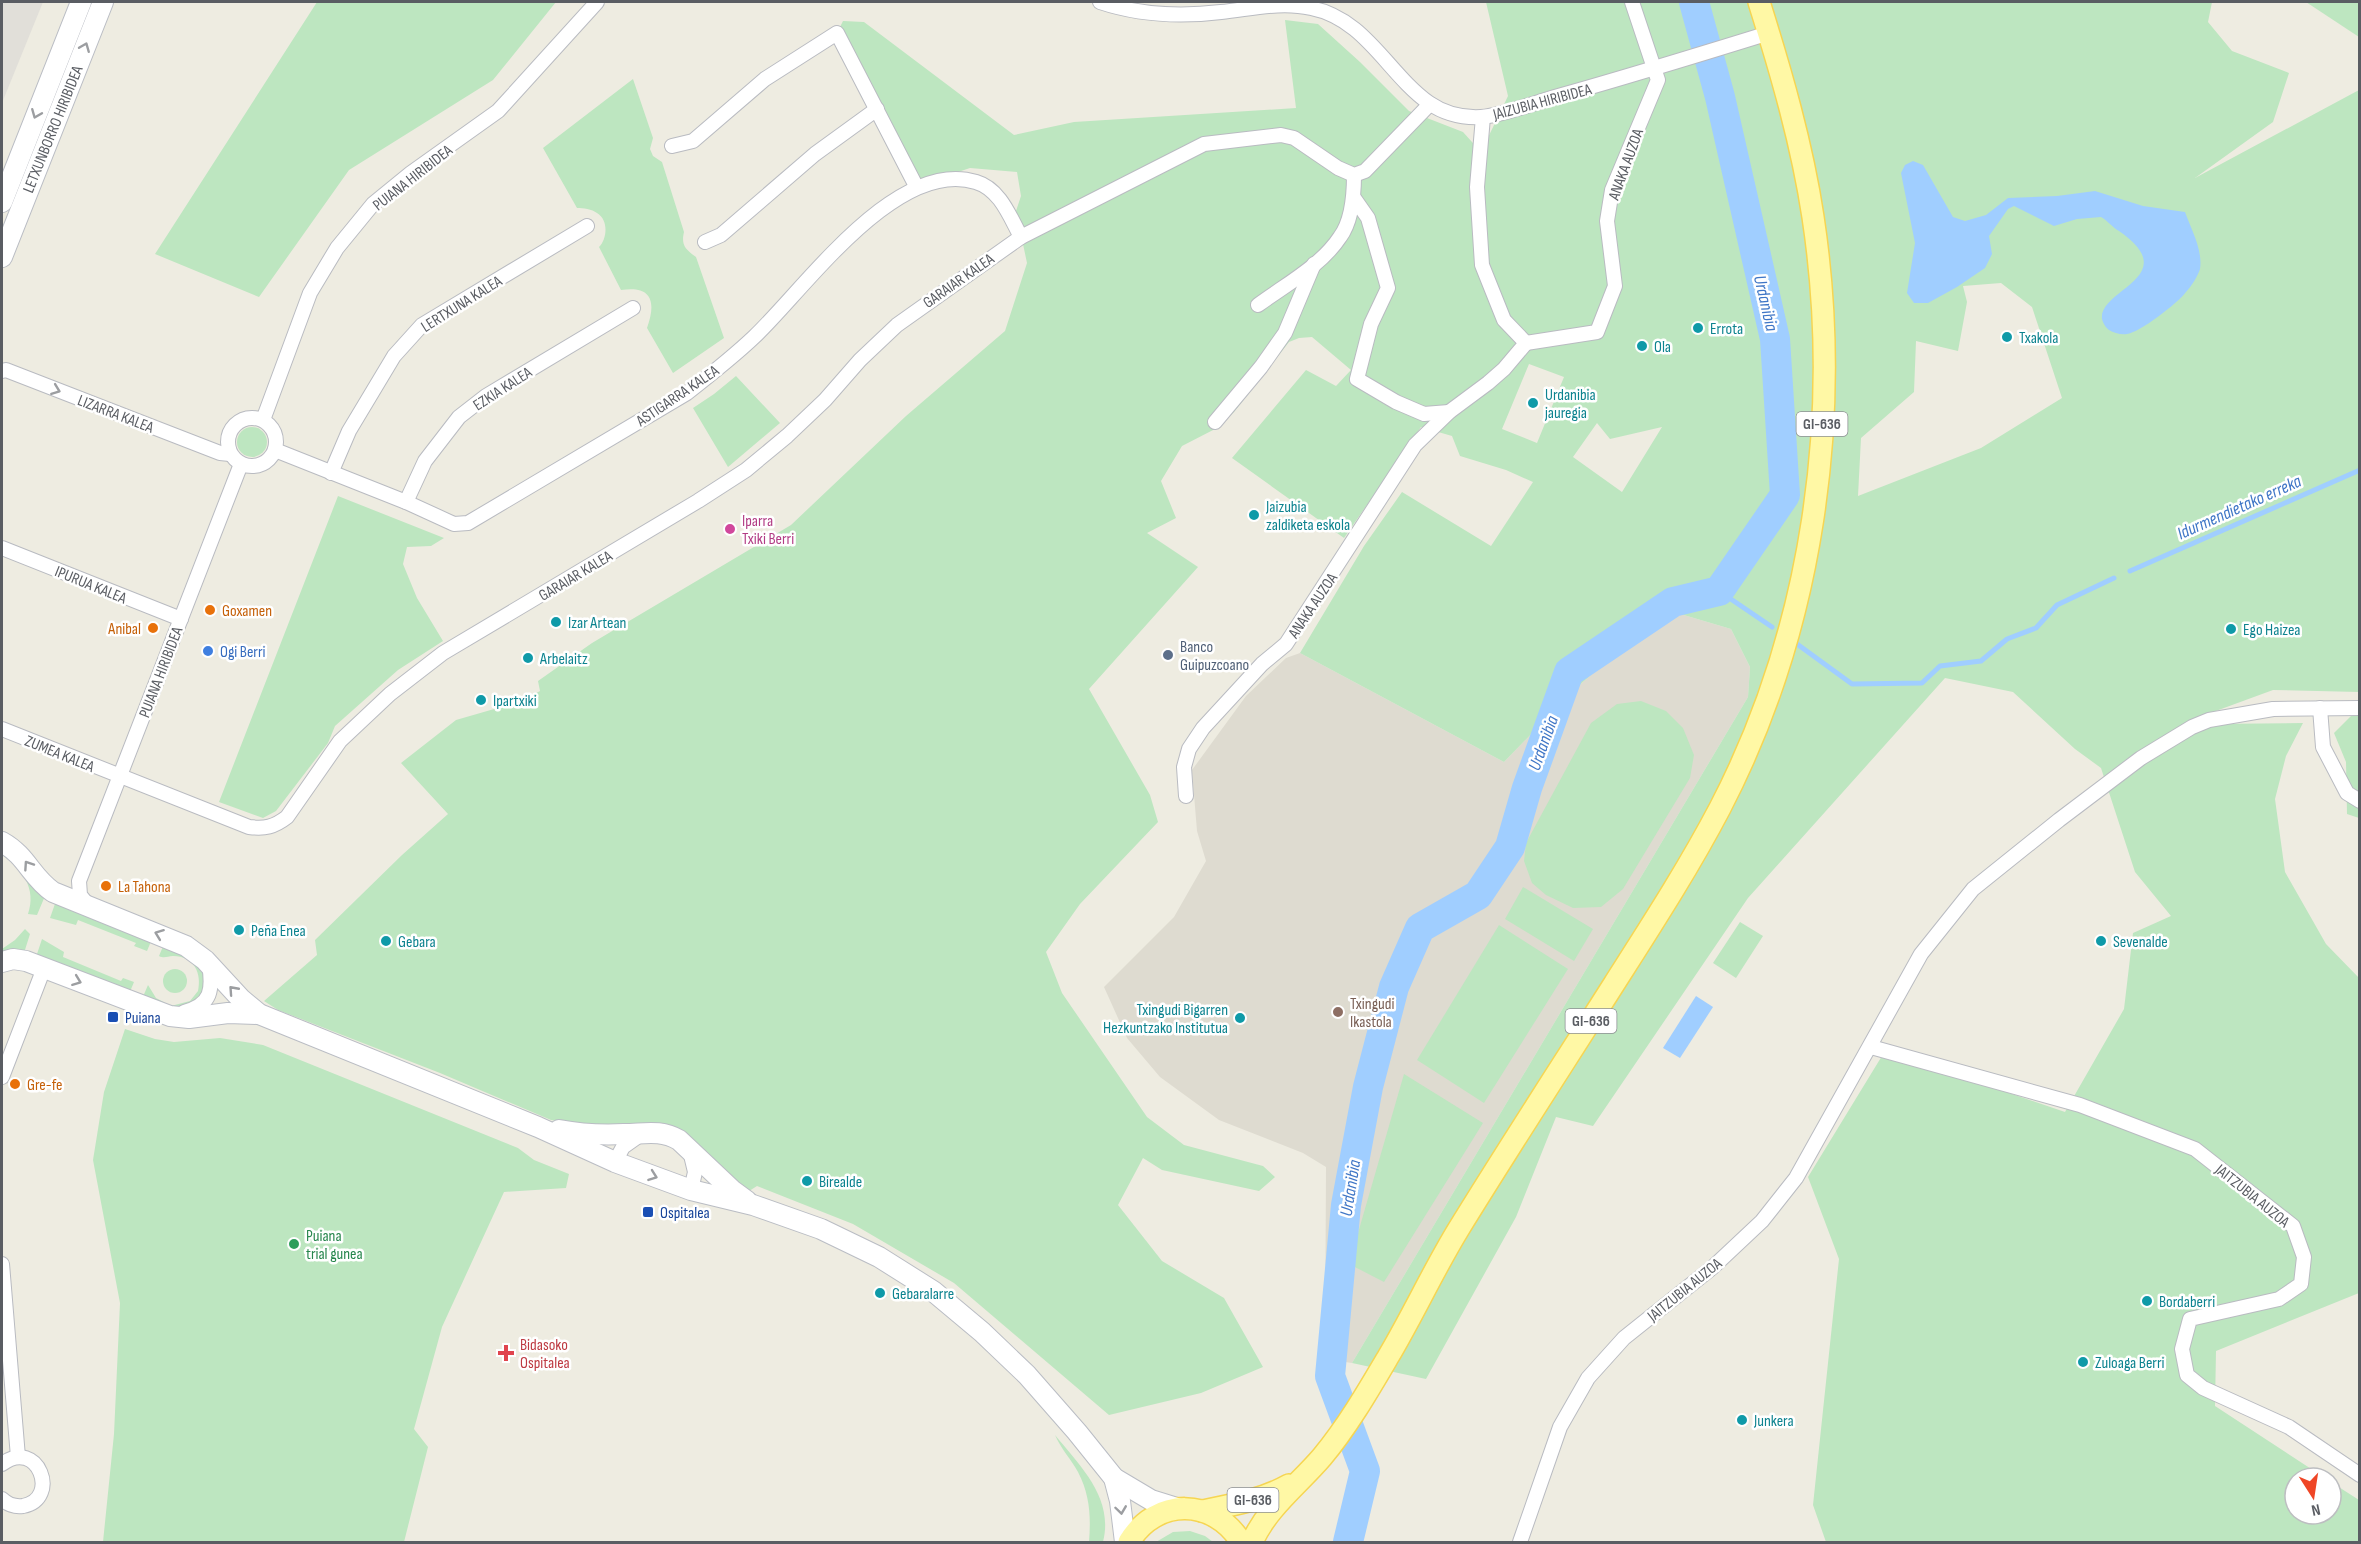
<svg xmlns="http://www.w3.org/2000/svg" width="2361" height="1544" font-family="'Sofia Sans Condensed',sans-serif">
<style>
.industrial{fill:#e1dfd9}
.education{fill:#dedbd0}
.green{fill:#bde6c0;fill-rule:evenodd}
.water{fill:#a0ceff}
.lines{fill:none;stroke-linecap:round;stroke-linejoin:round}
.stream{stroke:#a0ceff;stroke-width:5}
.river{stroke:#a0ceff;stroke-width:30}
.street-casing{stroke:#b9bbc1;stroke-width:16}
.secondary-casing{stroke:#babdc4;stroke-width:22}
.primary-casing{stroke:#f6d552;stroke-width:24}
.street{stroke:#fff;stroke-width:14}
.secondary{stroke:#fff;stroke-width:20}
.primary{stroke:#fff8a5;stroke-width:21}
.oneway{stroke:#9c9ea1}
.culture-dot{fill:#0f9aa8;stroke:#fff;stroke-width:2}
.hotel-dot{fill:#d1479c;stroke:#fff;stroke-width:2}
.food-dot{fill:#e8710a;stroke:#fff;stroke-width:2}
.shop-dot{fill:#3f7fe0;stroke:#fff;stroke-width:2}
.service-dot{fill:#5c6f8a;stroke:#fff;stroke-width:2}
.education-dot{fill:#8d6e63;stroke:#fff;stroke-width:2}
.transit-dot{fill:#1a4fb4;stroke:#fff;stroke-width:2}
.leisure-dot{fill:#2e9e5b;stroke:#fff;stroke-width:2}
.health-dot{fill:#e0444e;stroke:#fff;stroke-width:2}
.labels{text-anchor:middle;stroke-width:5;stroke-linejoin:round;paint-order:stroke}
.shield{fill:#fff;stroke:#8c8e92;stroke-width:1.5}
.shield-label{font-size:15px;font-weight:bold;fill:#5a5d63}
.street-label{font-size:16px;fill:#5a5d63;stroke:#fff}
.culture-label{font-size:16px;fill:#0d838f;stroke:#fff;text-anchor:start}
.hotel-label{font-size:16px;fill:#b23c85;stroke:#fff;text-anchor:start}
.food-label{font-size:16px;fill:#c56008;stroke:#fff;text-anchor:start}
.service-label{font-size:16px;fill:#4e5e75;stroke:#fff;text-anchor:start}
.shop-label{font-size:16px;fill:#366cbe;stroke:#fff;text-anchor:start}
.education-label{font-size:16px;fill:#785e54;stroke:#fff;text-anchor:start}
.transit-label{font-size:16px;fill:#164399;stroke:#fff;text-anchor:start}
.leisure-label{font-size:16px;fill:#27864d;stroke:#fff;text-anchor:start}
.health-label{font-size:16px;fill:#be3a42;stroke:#fff;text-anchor:start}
.water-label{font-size:18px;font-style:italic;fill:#3f76c6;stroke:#fff}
</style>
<rect width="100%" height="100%" fill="#eeece1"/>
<!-- industrial -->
<path class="industrial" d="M 2,2 L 43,2 L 2,103 Z"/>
<!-- education -->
<path class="education" d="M 1677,613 L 1731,629 L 1750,667 L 1748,697 L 1352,1363 L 1325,1359 L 1326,1167 L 1303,1153 L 1219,1120 L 1160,1077 L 1127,1038 L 1104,987 L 1174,917 L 1206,861 L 1197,831 L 1192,770 L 1246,696 L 1286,658 L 1300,653 L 1504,762 L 1573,691 L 1635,635 Z"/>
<!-- green -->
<g class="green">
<path d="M 317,2 L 556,2 L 493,80 L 349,170 L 259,297 L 155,254 Z"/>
<path d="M 1486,2 L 2212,2 L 2208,22 L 2232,51 L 2289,73 L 2273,122 L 2195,178 L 2359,90 L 2359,692 L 2273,690 L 2194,719 L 2209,724 L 2303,723 L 2286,756 L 2275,799 L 2285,872 L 2326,944 L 2360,979 L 2359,1293 L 2216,1351 L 2215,1406 L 2325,1478 L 2295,1478 L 2295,1514 L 2331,1514 L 2331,1482 L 2359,1500 L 2359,1542 L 1826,1542 L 1813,1505 L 1839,1259 L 1808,1177 L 1885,1051 L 2065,1112 L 2124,1009 L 2133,933 L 2171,916 L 2135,872 L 2101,768 L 2075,749 L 2013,692 L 1945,678 L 1748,898 L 1593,1126 L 1556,1117 L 1516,1217 L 1426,1379 L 1352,1363 L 1748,697 L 1750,667 L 1731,629 L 1677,613 L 1635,635 L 1573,691 L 1504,762 L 1300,653 L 1364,546 L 1402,492 L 1491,546 L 1533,482 L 1506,470 L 1460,456 L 1452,436 L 1421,427 L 1344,538 L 1232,458 L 1306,370 L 1336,386 L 1351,370 L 1312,337 L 1299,338 L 1289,342 L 1234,412 L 1217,428 L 1182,446 L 1161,481 L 1176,518 L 1147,533 L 1198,567 L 1089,689 L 1150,795 L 1158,822 L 1080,904 L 1046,952 L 1062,993 L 1147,1117 L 1184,1145 L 1263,1166 L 1275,1177 L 1259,1191 L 1162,1170 L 1143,1158 L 1118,1205 L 1162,1261 L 1224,1298 L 1263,1367 L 1201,1393 L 1109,1415 L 954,1283 L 853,1224 L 757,1186 L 746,1193 L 689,1139 L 551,1120 L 440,1073 L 278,1010 L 264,1001 L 317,955 L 315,940 L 402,855 L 448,814 L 401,763 L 456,720 L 508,705 L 518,709 L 527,698 L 540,691 L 538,681 L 592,643 L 791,525 L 906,416 L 1005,331 L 1027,263 L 1016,211 L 1021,196 L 1017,172 L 970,168 L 916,186 L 837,33 L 843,21 L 864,22 L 1014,135 L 1074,122 L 1296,108 L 1285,20 L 1318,24 L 1360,62 L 1409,111 L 1463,132 L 1481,152 L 1508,96 ZM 2001,283 L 2032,307 L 2062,398 L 1981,448 L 1858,496 L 1861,438 L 1914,392 L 1916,341 L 1958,351 L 1967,302 L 1963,286 ZM 1529,364 L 1564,377 L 1537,443 L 1502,429 ZM 1597,423 L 1610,439 L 1662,427 L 1622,492 L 1573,457 Z"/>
<path d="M 2306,2 L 2359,2 L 2359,37 Z"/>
<path d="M 633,79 L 653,138 L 650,149 L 653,156 L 662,162 L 684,232 C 681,245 685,249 696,257 L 724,338 L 673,373 L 647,328 C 656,303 653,285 621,290 L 599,247 C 607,239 609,220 597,213 C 592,209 583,208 577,208 L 543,148 Z"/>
<path d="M 736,376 L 780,423 L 728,467 L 693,408 L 714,394 Z"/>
<circle cx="252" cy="442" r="15"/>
<path d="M 338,496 L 444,538 L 431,546 L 407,547 L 403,564 L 417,598 L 443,641 L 398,670 L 335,726 L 328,743 L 276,811 L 263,818 L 219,802 Z"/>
<path d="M 1641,701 L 1666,711 L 1683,728 L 1694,755 L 1690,778 L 1623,889 L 1601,907 L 1573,908 L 1546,895 L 1532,883 L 1524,861 L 1526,843 L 1591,723 L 1617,704 Z"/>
<path d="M 2359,708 L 2359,818 L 2347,814 L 2346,762 L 2334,733 Z"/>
<path d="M 2,848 L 45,896 L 37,915 L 28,914 C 37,889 22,868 2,855 Z"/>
<path d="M 1523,887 L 1593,929 L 1574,961 L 1505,919 Z"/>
<path d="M 56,901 L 152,939 L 147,951 L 134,946 L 136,943 L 78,920 L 76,925 L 50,918 Z"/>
<path d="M 1740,922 L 1763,936 L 1736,978 L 1713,963 Z"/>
<path d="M 1499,925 L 1568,969 L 1484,1103 L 1417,1060 Z"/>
<path d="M 25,929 L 30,934 L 24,953 L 2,956 L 2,949 L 15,940 Z"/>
<path d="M 42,939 L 64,952 L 63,957 L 121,981 L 123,978 L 134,982 L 129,994 L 36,957 Z"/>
<path d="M 164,944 C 171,947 180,949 186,953 C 201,960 211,983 199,997 C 195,1003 185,1006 179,1010 L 142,999 L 148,985 L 156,998 L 171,1006 L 190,1001 L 198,991 C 202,973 194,956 173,956 C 167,956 165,959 159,956 Z"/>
<circle cx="175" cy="981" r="12"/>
<path d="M 125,1029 L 155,1039 L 174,1042 L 220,1038 L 263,1045 L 518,1148 L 534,1160 L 569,1174 L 566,1188 L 504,1192 L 442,1327 L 414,1429 L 428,1447 L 404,1542 L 103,1542 L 114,1434 L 120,1303 L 93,1160 L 104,1092 Z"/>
<path d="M 1404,1074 L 1483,1123 L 1384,1282 L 1349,1264 Z"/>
<path d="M 1055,1435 C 1081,1467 1114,1498 1103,1542 L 1089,1542 C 1091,1517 1090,1495 1078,1472 C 1071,1459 1061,1449 1055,1435 Z"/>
<path d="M 1190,1531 L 1205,1536 L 1213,1542 L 1156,1542 L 1173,1532 Z"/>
</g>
<!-- water -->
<g class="water">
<path d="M 1913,161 L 1923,165 L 1953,217 L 1965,221 L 1986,215 L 2008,198 L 2057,196 L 2095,191 L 2143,206 L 2185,212 C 2191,229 2203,250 2200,269 C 2198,276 2191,287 2186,292 C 2178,303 2139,333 2127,334 C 2121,335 2114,333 2109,330 C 2106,328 2103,323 2102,319 C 2098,289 2185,277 2119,231 C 2112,227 2108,221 2101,217 L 2077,219 L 2054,226 L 2014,206 L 2008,209 L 1989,236 L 1992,254 L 1985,268 L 1957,287 L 1928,303 L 1914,303 L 1907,293 L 1915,243 L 1901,173 L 1905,165 Z"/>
<path d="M 1696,996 L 1713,1007 L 1680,1058 L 1663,1048 Z"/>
</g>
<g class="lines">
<!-- stream -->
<g class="stream">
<path d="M 2130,571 L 2360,470"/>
<path d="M 1719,591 L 1772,627"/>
<path d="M 1797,644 L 1852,684 L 1922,683 L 1940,666 L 1981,661 L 2007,639 L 2036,628 L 2057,605 L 2114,578"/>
</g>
<!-- river -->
<path class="river" d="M 1348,1542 L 1365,1471 L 1330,1376 L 1346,1205 L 1368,1087 L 1394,987 L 1420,928 L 1478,895 L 1510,847 L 1527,788 L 1569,672 L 1673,602 L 1719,591 L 1785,495 L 1775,339 L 1720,97 L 1694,2"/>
<defs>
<g id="street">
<path d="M 1100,2 C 1139,15 1180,17 1221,12 C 1251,9 1281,1 1311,8 C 1366,19 1387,73 1429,103 C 1445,114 1462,118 1481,117 C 1501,116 1534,103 1555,97 C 1627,77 1698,55 1769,33"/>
<path d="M 672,146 L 693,141 L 765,79 L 837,33 L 916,186"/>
<path d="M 1354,198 L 1368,218 L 1388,288 L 1371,324 L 1357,379 L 1396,402 L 1424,414 L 1449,412"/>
<path d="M 705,242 L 721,235 L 815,154 L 877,109"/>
<path d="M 1258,305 C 1285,285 1321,266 1340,237 C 1352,221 1354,194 1354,175"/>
<path d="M 1526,343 L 1597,332 L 1615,286 L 1607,221 L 1612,190 L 1658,80 L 1632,2"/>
<path d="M 2,371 L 6,370 L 220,453 L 230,454"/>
<circle cx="252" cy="442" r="24"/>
<path d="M 263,420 L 310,293 L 337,248 L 373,204 L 411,173 L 498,111 L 597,2"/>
<path d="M 1215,422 L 1261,367 L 1285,333 L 1314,264"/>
<path d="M 275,450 L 406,502 L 454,524 L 468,523 L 687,393 C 710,375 733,357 754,337 C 804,290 896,157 976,182 C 1000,189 1010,217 1021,237"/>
<path d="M 331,473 L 349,431 L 394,356 L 422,325 L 587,226"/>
<path d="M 406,502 L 425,461 L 459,417 L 486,396 L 633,308"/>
<path d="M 2,548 L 181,619"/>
<path d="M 2320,708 L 2323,747 L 2347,793 L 2360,801"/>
<path d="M 2,729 L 249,827 C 265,829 274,827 287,817 L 340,741 L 390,694 L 443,653 L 698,501 L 746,470 L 787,436 L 825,400 L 860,360 L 897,325 L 1021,237 L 1204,144 L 1281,135 L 1294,138 L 1338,168 L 1354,175 L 1365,171 L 1430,104"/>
<path d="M 1186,796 L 1184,767 L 1189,749 L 1203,728 L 1262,664 L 1286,644 L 1415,445 L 1449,412 L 1488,383 L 1504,369 L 1526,343 L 1504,320 L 1482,265 L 1477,187 L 1483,117"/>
<path d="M 88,905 L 80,895 L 79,881 L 241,464"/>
<path d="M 184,1012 C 212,1005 213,989 209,964"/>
<path d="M 1871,1047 L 2080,1105 L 2195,1149 L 2293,1226 L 2304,1257 L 2301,1284 L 2279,1299 L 2190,1319 L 2182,1349 L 2187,1375 L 2203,1388 L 2289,1427 L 2360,1475"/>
<path d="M 2,1077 L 44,968"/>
<path d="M 690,1151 L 695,1172 L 691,1190"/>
<path d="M 615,1162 L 623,1147 L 640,1135"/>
<path d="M 2,1264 L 18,1457"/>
<path d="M 2,1464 C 38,1437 61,1499 23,1506 C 15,1507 8,1505 2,1499"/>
<path d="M 1520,1542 L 1560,1427 L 1588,1378 L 1624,1338 L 1713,1267 L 1762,1221 L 1796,1178 L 1921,954 L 1973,889 L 2059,820 L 2141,758 L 2192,727 L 2209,720 L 2273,709 L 2360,708"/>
</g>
<g id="secondary">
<path d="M 2,202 L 81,2"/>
<path d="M 2,257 L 103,2"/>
<path d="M 2,842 C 27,856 31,877 53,892 L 186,946 L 205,960 L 241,999 L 259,1014 L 538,1127 L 615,1162 L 691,1190 L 753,1205 L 821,1229 L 879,1257 L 933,1291 L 982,1332 L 1027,1375 L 1077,1432 L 1114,1478 L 1151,1500 L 1180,1509"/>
<path d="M 2,962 L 13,959 L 26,961 L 170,1016 L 189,1018 L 228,1013 L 259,1014"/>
<path d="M 559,1130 C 580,1134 603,1135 624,1134 C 644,1134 660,1129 679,1140 L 732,1190 L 747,1201"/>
<path d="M 1114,1478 L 1120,1501 L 1125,1542"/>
</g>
<g id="primary">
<path d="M 1202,1511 C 1232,1505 1262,1500 1289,1485"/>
<path d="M 1129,1542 C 1156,1497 1214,1498 1241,1542"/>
<path d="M 1252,1542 C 1267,1508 1298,1485 1322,1457 C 1347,1427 1368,1391 1388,1357 C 1413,1315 1433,1271 1458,1230 C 1509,1147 1562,1066 1614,984 C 1651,926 1688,869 1720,808 C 1813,629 1843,416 1813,217 C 1802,144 1781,72 1759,2"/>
</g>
</defs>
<!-- street casing -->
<use href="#street" class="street-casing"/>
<!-- secondary casing -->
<use href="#secondary" class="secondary-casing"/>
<!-- primary casing -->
<use href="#primary" class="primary-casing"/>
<!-- street -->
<use href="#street" class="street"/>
<!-- secondary -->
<use href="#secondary" class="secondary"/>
<!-- primary -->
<use href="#primary" class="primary"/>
</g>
<!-- one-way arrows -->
<defs><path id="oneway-chevron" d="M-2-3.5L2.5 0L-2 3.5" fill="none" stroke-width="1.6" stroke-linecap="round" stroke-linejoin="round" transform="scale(1.5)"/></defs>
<g class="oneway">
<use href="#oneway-chevron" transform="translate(85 47) rotate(-68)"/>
<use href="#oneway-chevron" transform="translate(36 114) rotate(112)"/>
<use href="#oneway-chevron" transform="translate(56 390) rotate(21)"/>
<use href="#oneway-chevron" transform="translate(28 865) rotate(-124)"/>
<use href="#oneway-chevron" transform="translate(159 934) rotate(-159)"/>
<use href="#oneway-chevron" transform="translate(77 981) rotate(21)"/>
<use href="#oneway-chevron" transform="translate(233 990) rotate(-132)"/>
<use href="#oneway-chevron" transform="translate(653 1176) rotate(20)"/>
<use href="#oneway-chevron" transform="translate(1121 1510) rotate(82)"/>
</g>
<!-- markers -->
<g class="culture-dot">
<circle cx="1698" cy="328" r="6"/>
<circle cx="2007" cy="337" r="6"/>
<circle cx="1642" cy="346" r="6"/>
<circle cx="1533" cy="403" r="6"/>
<circle cx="1254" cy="515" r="6"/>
<circle cx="556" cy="622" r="6"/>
<circle cx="2231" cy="629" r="6"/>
<circle cx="528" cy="658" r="6"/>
<circle cx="481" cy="700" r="6"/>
<circle cx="239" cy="930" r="6"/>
<circle cx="386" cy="941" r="6"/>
<circle cx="2101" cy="941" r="6"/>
<circle cx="1240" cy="1018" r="6"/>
<circle cx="807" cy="1181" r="6"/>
<circle cx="880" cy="1293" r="6"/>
<circle cx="2147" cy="1301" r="6"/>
<circle cx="2083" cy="1362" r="6"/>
<circle cx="1742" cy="1420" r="6"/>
</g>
<circle class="hotel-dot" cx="730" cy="529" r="6"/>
<g class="food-dot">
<circle cx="210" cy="610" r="6"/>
<circle cx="153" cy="628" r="6"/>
<circle cx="106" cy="886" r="6"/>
<circle cx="15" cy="1084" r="6"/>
</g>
<circle class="shop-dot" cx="208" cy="651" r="6"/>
<circle class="service-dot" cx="1168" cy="655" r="6"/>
<circle class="education-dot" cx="1338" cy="1012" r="6"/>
<g class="transit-dot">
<rect x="107" y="1011" width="12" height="12" rx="3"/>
<rect x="642" y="1206" width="12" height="12" rx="3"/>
</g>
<circle class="leisure-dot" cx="294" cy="1244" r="6"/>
<path class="health-dot" d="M503 1344h6v6h6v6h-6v6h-6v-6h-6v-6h6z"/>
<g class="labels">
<!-- shield labels -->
<g class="shield">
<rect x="1796.5" y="412" width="51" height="24" rx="4.5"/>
<rect x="1565.5" y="1009" width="51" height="24" rx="4.5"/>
<rect x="1227.5" y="1488" width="51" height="24" rx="4.5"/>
</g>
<g class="shield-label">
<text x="1822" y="429">GI-636</text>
<text x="1591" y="1026">GI-636</text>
<text x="1253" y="1505">GI-636</text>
</g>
<!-- street labels -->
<g class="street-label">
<text transform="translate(1542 101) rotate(-15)" y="6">JAIZUBIA HIRIBIDEA</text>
<text transform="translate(52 129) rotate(-68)" y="6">LETXUNBORRO HIRIBIDEA</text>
<text transform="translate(1625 164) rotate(-70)" y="6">ANAKA AUZOA</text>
<text transform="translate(412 177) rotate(-38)" y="6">PUIANA HIRIBIDEA</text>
<text transform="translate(958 280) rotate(-35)" y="6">GARAIAR KALEA</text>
<text transform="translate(461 303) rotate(-32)" y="6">LERTXUNA KALEA</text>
<text transform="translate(502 388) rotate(-33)" y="6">EZKIA KALEA</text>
<text transform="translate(677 395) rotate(-34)" y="6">ASTIGARRA KALEA</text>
<text transform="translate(116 413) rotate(21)" y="6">LIZARRA KALEA</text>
<text transform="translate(575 575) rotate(-31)" y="6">GARAIAR KALEA</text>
<text transform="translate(91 584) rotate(22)" y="6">IPURUA KALEA</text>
<text transform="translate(1312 605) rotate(-56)" y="6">ANAKA AUZOA</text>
<text transform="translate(160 672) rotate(-69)" y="6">PUIANA HIRIBIDEA</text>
<text transform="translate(60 753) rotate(22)" y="6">ZUMEA KALEA</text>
<text transform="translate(2253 1195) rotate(39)" y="6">JAITZUBIA AUZOA</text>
<text transform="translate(1684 1289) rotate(-39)" y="6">JAITZUBIA AUZOA</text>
</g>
<!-- culture labels -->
<g class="culture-label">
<text x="1710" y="334">Errota</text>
<text x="2019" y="343">Txakola</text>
<text x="1654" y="352">Ola</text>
<text x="1545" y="400">Urdanibia<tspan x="1545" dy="18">jauregia</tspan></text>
<text x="1266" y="512">Jaizubia<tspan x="1266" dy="18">zaldiketa eskola</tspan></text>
<text x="568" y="628">Izar Artean</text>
<text x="2243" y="635">Ego Haizea</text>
<text x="540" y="664">Arbelaitz</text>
<text x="493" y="706">Ipartxiki</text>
<text x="251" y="936">Peña Enea</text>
<text x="398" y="947">Gebara</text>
<text x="2113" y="947">Sevenalde</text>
<text x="1228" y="1015" text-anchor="end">Txingudi Bigarren<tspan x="1228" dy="18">Hezkuntzako Institutua</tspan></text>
<text x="819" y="1187">Birealde</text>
<text x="892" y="1299">Gebaralarre</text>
<text x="2159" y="1307">Bordaberri</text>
<text x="2095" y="1368">Zuloaga Berri</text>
<text x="1754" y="1426">Junkera</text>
</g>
<!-- hotel labels -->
<g class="hotel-label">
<text x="742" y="526">Iparra<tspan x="742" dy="18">Txiki Berri</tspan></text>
</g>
<!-- food labels -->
<g class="food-label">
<text x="222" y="616">Goxamen</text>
<text x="141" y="634" text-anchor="end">Anibal</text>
<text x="118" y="892">La Tahona</text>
<text x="27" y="1090">Gre-fe</text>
</g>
<!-- service labels -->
<g class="service-label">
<text x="1180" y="652">Banco<tspan x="1180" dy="18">Guipuzcoano</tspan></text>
</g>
<!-- shop labels -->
<g class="shop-label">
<text x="220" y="657">Ogi Berri</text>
</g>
<!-- education labels -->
<g class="education-label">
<text x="1350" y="1009">Txingudi<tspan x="1350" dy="18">Ikastola</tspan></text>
</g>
<!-- transit labels -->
<g class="transit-label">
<text x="125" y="1023">Puiana</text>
<text x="660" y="1218">Ospitalea</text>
</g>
<!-- leisure labels -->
<g class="leisure-label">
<text x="306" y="1241">Puiana<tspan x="306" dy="18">trial gunea</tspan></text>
</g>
<!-- health labels -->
<g class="health-label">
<text x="520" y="1350">Bidasoko<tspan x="520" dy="18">Ospitalea</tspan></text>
</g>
<!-- water labels -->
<g class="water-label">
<text transform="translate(1766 303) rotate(77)" y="6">Urdanibia</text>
<text transform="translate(2239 507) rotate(-24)" y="6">Idurmendietako erreka</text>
<text transform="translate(1543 743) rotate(-70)" y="6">Urdanibia</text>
<text transform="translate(1350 1188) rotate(-81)" y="6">Urdanibia</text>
</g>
</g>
<!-- border -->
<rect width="2361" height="1544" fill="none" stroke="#5a5d63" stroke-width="6"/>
<!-- north arrow -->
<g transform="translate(2313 1496) rotate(168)"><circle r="28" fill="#ffffff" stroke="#bdbec1" stroke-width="1.5"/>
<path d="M0-4.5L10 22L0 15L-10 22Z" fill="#ef4626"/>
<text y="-9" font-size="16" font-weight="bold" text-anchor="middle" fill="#5a5d63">N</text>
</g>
</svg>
